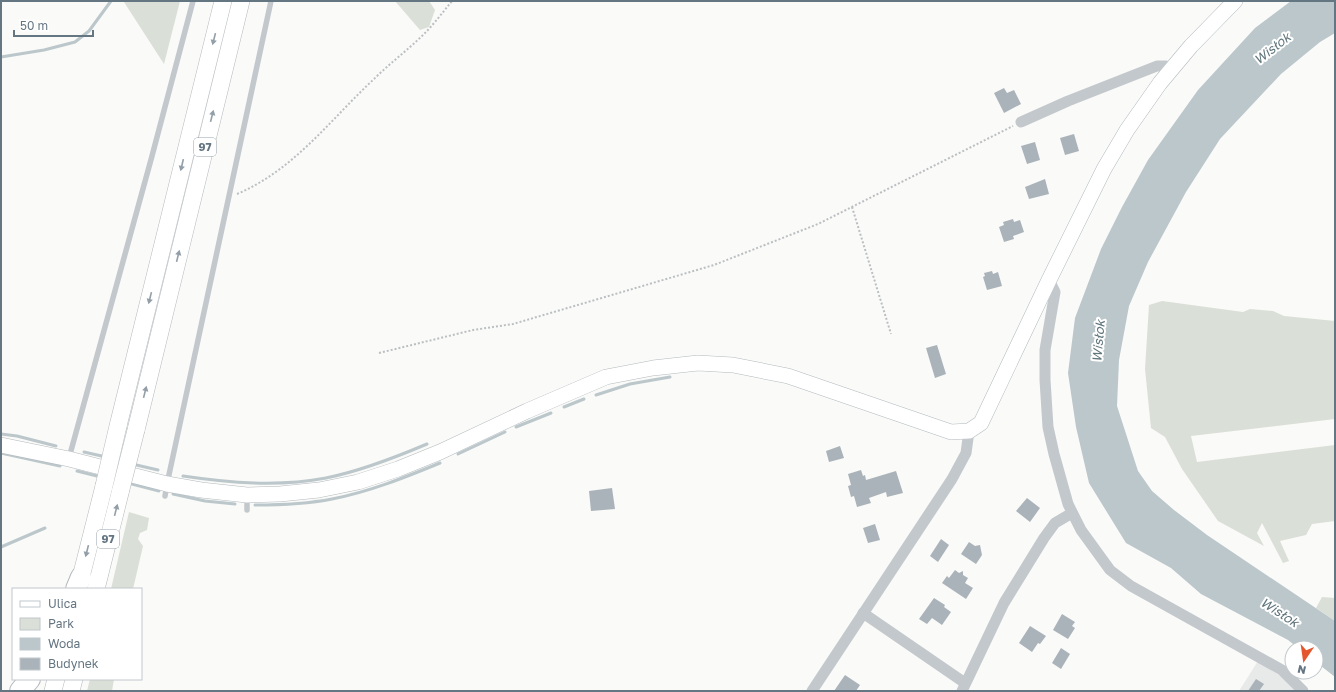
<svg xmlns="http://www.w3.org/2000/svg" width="1336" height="692" font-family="'Golos Text',sans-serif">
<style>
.built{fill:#e8e9e9}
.green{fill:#dadfd7}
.water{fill:#bbc7cb}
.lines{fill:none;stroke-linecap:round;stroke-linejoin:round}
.stream{stroke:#bbc7cb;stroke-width:3}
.building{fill:#aab3b9}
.secondary-casing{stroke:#b3babf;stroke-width:16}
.primary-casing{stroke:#b5babe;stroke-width:18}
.highway-casing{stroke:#b4b9bd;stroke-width:22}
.path{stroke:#bbbfc2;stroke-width:2;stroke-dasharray:2 2;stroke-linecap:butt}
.lane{stroke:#c3c8cc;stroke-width:5.5}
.street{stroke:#c3c8cc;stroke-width:11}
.secondary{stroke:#fff;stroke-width:15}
.primary{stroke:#fff;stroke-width:17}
.highway{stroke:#fff;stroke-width:20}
.primary-bridge-casing{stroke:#b5babe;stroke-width:18;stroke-linecap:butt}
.primary-bridge{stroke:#fff;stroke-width:17}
.oneway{fill:#939fa8}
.labels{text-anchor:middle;stroke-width:4;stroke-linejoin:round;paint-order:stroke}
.shield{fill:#fff;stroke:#939fa8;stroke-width:1}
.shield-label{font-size:11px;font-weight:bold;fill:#657683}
.water-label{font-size:13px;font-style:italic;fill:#60757c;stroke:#fff}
</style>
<rect width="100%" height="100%" fill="#fafaf8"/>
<!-- built -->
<path class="built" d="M 1258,661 L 1293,684 L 1298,691 L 1239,691 Z"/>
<!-- green -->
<g class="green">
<path d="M 124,1 L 180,1 L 164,64 L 124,2 Z"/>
<path d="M 395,1 L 429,1 L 435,10 L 429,27 L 420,30 Z"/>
<path d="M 1162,301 L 1243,312 L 1250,309 L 1273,311 L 1284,316 L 1335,321 L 1335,419 L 1191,436 L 1197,462 L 1335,445 L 1335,521 L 1312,524 L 1306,535 L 1280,541 L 1289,561 L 1283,563 L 1262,523 L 1257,533 L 1264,546 L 1218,521 L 1182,469 L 1165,437 L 1151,428 L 1145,369 L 1149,305 Z"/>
<path d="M 129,512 L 149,518 L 147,530 L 140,533 L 138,539 L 143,546 L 133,589 L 111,589 Z"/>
<path d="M 1322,597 L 1335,598 L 1335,621 L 1316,608 Z"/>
<path d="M 90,679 L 114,679 L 112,691 L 87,691 Z"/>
</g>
<!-- water -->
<path class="water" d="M 1291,1 L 1335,1 L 1335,33 L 1320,42 L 1281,74 L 1220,139 L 1186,192 L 1148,262 L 1129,306 L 1119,360 L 1117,406 L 1138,471 L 1152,491 L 1174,510 L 1207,535 L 1335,621 L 1335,677 L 1316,662 L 1316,648 L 1298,648 L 1288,640 L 1201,594 L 1171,568 L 1126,543 L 1089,483 L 1076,427 L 1068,373 L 1075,318 L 1101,249 L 1122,207 L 1148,160 L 1198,90 L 1255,28 Z"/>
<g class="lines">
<!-- stream -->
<g class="stream">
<path d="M 1,57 L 44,50 L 75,42 L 89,31 L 111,1"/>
<path d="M 596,395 L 630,384 L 670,377"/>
<path d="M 564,407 L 584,399"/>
<path d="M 516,427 L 551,413"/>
<path d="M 1,434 L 17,436 L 56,446"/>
<path d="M 84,452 L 106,457"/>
<path d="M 1,453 L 60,466"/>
<path d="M 458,454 L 505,432"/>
<path d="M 132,464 L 158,470"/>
<path d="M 77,471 L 101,477"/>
<path d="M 183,476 C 230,483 278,487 326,478 C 361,471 394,458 427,444"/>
<path d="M 128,483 L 159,491"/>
<path d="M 173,494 L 205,501 L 235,504"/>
<path d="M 255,505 C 281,505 307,504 332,499 C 369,492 406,477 440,463"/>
<path d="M 1,547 L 45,528"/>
</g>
</g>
<!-- building -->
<g class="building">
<path d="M 1004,88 L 1007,93 L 1014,90 L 1021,104 L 1004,113 L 994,93 Z"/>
<path d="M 1074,134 L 1079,151 L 1065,155 L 1060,138 Z"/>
<path d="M 1035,142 L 1040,160 L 1027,164 L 1021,146 Z"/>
<path d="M 1045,179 L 1049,194 L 1029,199 L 1025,187 Z"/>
<path d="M 1013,219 L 1014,222 L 1020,220 L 1024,232 L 1013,236 L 1014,239 L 1004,242 L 999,227 L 1004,225 L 1003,222 Z"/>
<path d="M 992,271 L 993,274 L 998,272 L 1002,286 L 987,290 L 983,277 L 985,276 L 984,273 Z"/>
<path d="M 937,345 L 946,374 L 935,378 L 926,348 Z"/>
<path d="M 840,446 L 844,458 L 829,462 L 826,451 Z"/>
<path d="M 861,470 L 863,476 L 865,475 L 866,480 L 896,471 L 903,493 L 887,497 L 886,492 L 869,498 L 871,503 L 857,507 L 854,496 L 851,497 L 848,486 L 851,485 L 848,474 Z"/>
<path d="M 612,488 L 615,509 L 591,511 L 589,491 Z"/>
<path d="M 1027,498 L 1040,508 L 1030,522 L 1016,511 Z"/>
<path d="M 875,524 L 880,540 L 868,543 L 863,528 Z"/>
<path d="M 941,539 L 949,545 L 938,562 L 930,556 Z"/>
<path d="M 969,542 L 975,546 L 980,545 L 982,555 L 976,564 L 961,554 Z"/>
<path d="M 955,570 L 959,573 L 963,571 L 963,575 L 968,578 L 965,583 L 973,588 L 966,599 L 942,583 L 947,576 L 949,578 Z"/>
<path d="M 934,598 L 945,605 L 944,607 L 951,612 L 942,625 L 932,618 L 927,624 L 919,619 Z"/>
<path d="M 1062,614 L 1075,622 L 1072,626 L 1075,628 L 1068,639 L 1053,630 Z"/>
<path d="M 1030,626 L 1046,636 L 1040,644 L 1038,643 L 1032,652 L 1019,643 Z"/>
<path d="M 1061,648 L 1070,654 L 1061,669 L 1052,663 Z"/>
<path d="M 845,675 L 860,685 L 856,691 L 834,691 Z"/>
<path d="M 1256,679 L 1264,684 L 1259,691 L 1248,691 Z"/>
</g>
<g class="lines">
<defs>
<path id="secondary" d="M 1,445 L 69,459 L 167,484 L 201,490 L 247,495 L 280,494 L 319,490 L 358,482 L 398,469 L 440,452 L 527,411 L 606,377 L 653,368 L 698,363 L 733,365 L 788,376 L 951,432 L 969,431 L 981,423 L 1049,280 L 1104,169 L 1127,130 L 1160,83 L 1191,46 L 1235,1"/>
<g id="primary">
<path d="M 118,426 L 223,1"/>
<path d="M 136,430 L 241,1"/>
<path d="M 78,589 L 104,486"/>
<path d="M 96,589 L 121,489"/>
<path d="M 53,691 L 56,679"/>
<path d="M 71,691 L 74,679"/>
</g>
<g id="highway">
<path d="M 76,589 L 81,577"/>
<path d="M 20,691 L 30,679"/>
</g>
</defs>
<!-- secondary casing -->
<use href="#secondary" class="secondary-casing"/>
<!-- primary casing -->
<use href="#primary" class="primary-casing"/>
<!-- highway casing -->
<use href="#highway" class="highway-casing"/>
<!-- path -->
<g class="path">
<path d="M 237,194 C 294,170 330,120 374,79 C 390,63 408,50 424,34 C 434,24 443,12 452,1"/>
<path d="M 852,207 L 891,334"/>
<path d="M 379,353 L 473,330 L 513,324 L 714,265 L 818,224 L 1013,126"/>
</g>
<!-- lane -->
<g class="lane">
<path d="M 69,458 L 152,156 L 193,1"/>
<path d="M 165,496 L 167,484 L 271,1"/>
<path d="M 247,496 L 247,510"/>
</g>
<!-- street -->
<g class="street">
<path d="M 1021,122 L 1068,101 L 1157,66 L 1166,66 L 1172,69"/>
<path d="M 1049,280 L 1055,292 L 1045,350 L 1045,380 L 1048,427 L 1054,454 L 1068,504 L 1081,530 L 1110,570 L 1131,586 L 1282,670 L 1303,691"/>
<path d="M 863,613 L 965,683"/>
<path d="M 812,691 L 952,479 L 966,453 L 969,431"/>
<path d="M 962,691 L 1004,603 L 1044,538 L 1055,523 L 1072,513"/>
</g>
<!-- secondary -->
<use href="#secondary" class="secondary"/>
<!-- primary -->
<use href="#primary" class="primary"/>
<!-- highway -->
<use href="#highway" class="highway"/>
<defs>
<g id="primary-bridge">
<path d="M 104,486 L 118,426"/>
<path d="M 121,489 L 136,430"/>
</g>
</defs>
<!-- primary-bridge casing -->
<use href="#primary-bridge" class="primary-bridge-casing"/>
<!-- primary-bridge -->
<use href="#primary-bridge" class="primary-bridge"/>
</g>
<!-- one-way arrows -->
<defs><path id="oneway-solid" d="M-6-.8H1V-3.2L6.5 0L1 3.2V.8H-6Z"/></defs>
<g class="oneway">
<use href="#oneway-solid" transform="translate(214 39) rotate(104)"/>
<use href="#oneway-solid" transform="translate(212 116) rotate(-76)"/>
<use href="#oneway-solid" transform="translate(182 165) rotate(103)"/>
<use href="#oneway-solid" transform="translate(178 256) rotate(-76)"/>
<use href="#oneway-solid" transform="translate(150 298) rotate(104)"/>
<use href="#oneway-solid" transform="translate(145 392) rotate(-76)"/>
<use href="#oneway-solid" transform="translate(116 510) rotate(-76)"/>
<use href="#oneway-solid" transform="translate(87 551) rotate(104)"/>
</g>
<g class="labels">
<!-- shield labels -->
<g class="shield">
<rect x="194" y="138" width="22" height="18" rx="3"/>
<rect x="97" y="530" width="22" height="18" rx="3"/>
</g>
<g class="shield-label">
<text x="205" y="151">97</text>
<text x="108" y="543">97</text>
</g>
<!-- water labels -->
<g class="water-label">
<text transform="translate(1272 48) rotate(-38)" y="5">Wisłok</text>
<text transform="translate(1098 341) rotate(-85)" y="5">Wisłok</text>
<text transform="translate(1280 612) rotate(33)" y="5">Wisłok</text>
</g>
</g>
<!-- border -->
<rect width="1336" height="692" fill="none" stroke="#657683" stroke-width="4"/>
<!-- legend -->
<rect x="12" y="588" width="130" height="92" fill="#ffffff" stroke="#c1c8cd"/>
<rect x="20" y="601" width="20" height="6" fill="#ffffff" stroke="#c1c8cd"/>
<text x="48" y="608" font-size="12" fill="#657683">Ulica</text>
<rect x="20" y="618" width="20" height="12" fill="#dadfd7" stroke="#c1c8cd"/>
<text x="48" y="628" font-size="12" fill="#657683">Park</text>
<rect x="20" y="638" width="20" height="12" fill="#bbc7cb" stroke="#c1c8cd"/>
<text x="48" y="648" font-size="12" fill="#657683">Woda</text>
<rect x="20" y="658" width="20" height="12" fill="#aab3b9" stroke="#c1c8cd"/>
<text x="48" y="668" font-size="12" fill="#657683">Budynek</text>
<!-- north arrow -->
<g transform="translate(1304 660) rotate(193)"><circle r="19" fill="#ffffff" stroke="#c1c8cd"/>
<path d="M0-3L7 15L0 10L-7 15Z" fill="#e4572e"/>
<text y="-6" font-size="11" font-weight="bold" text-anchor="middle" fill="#657683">N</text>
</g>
<!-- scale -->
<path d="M14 30v6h79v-6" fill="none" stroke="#657683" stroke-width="2"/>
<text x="20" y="30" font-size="12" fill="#657683" stroke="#ffffff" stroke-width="3" paint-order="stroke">50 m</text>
</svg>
